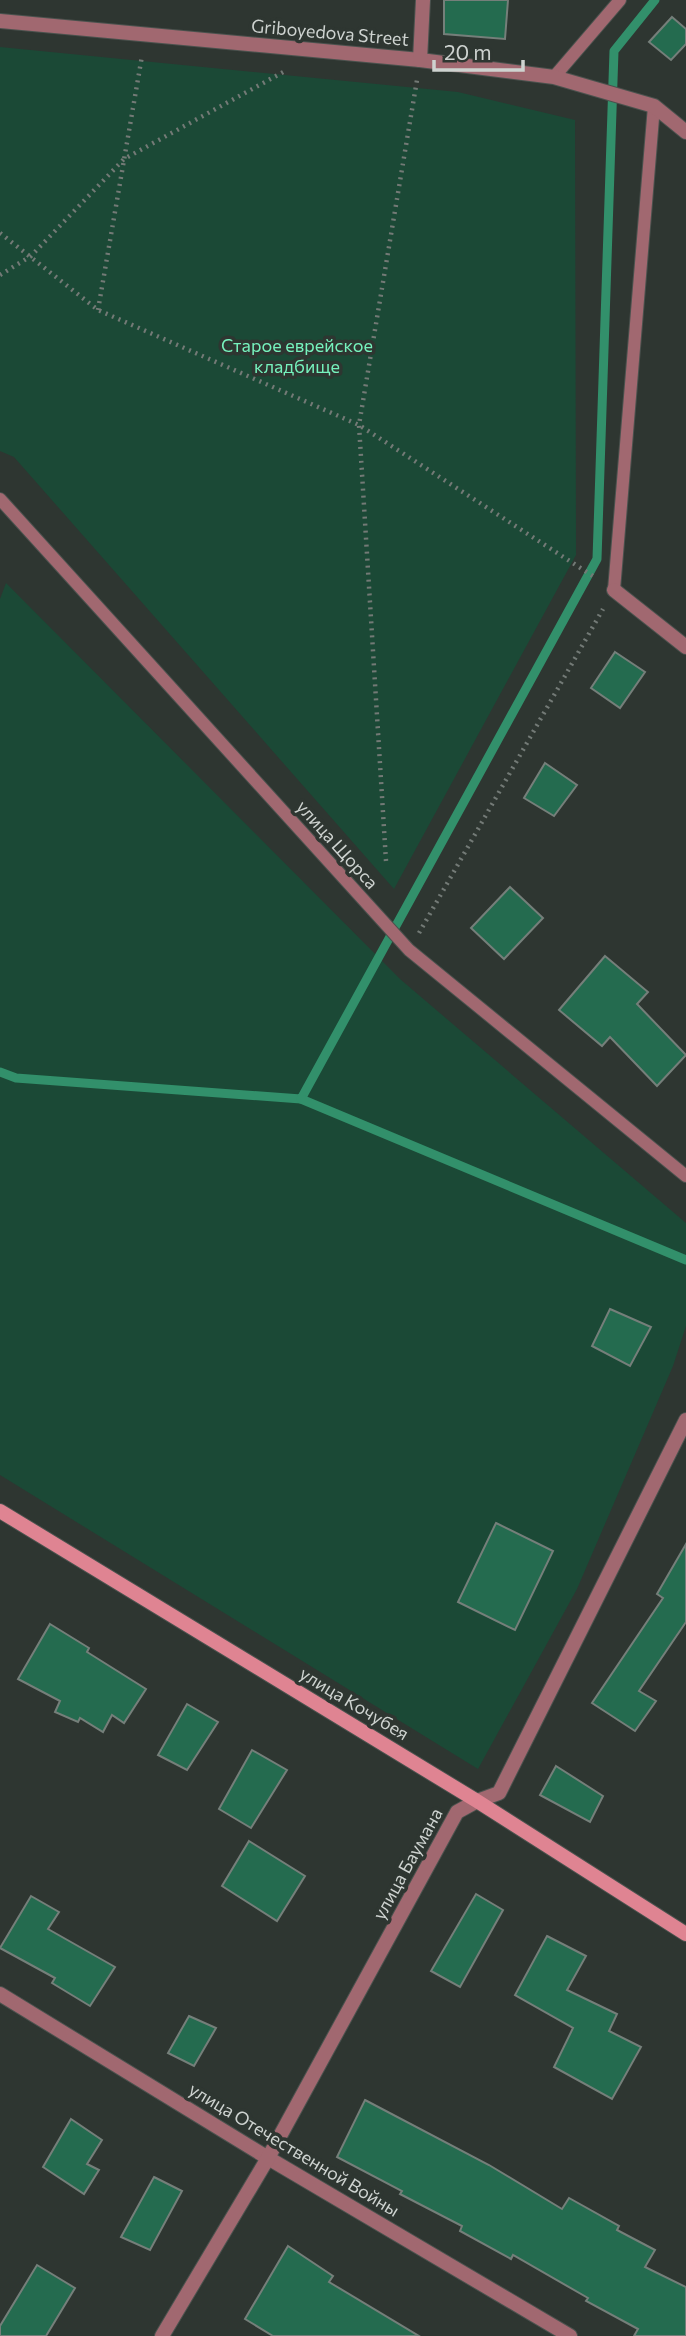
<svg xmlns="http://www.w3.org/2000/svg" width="686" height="2336" font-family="Commissioner,sans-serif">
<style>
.green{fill:#1b4936}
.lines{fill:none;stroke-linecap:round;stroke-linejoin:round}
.stream{stroke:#32906b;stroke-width:9}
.building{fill:#246b4f;stroke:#757f7a;stroke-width:2}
.lane-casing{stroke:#4b524e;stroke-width:14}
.street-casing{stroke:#4b524e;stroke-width:16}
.secondary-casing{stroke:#4b524e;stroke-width:16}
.path{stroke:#737a76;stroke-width:4.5;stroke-dasharray:2 5;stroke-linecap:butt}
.lane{stroke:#a16870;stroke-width:12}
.street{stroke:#a16870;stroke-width:14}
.secondary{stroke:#df8492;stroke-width:14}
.labels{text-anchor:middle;stroke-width:7;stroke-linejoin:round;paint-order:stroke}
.street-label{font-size:18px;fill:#ced3d0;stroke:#2e3631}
.park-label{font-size:18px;fill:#76f2bd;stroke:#2e3631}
</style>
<rect width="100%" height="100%" fill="#2e3631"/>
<!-- green -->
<g class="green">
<path d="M 0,47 L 458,92 L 575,120 L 576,555 L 394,889 L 14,457 L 0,451 Z"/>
<path d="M 6,583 L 400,979 L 686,1223 L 686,1326 L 673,1366 L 577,1589 L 478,1769 L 0,1475 L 0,599 Z"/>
</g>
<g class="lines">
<!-- stream -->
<g class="stream">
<path d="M 0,1072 L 16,1078 L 301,1099 L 597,559 L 614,51 L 655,0"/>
<path d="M 301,1099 L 686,1260"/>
</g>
</g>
<!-- building -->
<g class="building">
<path d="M 444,0 L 508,0 L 505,39 L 444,34 Z"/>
<path d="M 672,17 L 686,29 L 686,44 L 671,60 L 649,42 Z"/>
<path d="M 615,652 L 645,672 L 620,708 L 591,688 Z"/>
<path d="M 545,763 L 577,785 L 554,816 L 524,798 Z"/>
<path d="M 510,887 L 543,918 L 504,959 L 471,928 Z"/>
<path d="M 605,956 L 648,992 L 637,1004 L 686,1055 L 657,1086 L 610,1037 L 602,1046 L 559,1010 Z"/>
<path d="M 610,1309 L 651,1327 L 630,1366 L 592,1346 Z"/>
<path d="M 496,1523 L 553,1551 L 515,1630 L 458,1602 Z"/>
<path d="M 686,1544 L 686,1622 L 639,1691 L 656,1701 L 635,1731 L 592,1703 L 663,1598 L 657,1594 Z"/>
<path d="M 50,1624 L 89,1648 L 87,1652 L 146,1689 L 124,1723 L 112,1715 L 103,1732 L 80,1718 L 78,1722 L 55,1712 L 60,1701 L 18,1679 Z"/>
<path d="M 187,1704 L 218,1722 L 187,1770 L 158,1755 Z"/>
<path d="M 252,1750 L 287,1770 L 251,1828 L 219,1809 Z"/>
<path d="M 556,1766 L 603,1796 L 590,1822 L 540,1795 Z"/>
<path d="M 249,1841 L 305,1876 L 277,1921 L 222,1886 Z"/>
<path d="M 476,1894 L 503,1910 L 460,1987 L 431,1971 Z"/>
<path d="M 31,1896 L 59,1912 L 48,1929 L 115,1967 L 90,2006 L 52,1983 L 55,1978 L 0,1948 Z"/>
<path d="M 547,1936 L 586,1956 L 567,1990 L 617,2014 L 609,2031 L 641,2047 L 612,2099 L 554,2067 L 573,2028 L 515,1995 Z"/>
<path d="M 189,2016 L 216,2028 L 194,2066 L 168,2053 Z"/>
<path d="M 365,2100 L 489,2165 L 562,2209 L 569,2198 L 619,2226 L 617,2230 L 655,2250 L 645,2267 L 686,2287 L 686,2336 L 634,2336 L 638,2329 L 586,2301 L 588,2298 L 513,2255 L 511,2259 L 460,2231 L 462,2226 L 400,2194 L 402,2191 L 337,2157 Z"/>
<path d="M 71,2119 L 102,2140 L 87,2164 L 99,2170 L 84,2194 L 43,2167 Z"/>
<path d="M 154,2177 L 182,2191 L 150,2250 L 121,2237 Z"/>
<path d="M 288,2246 L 333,2276 L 329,2282 L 419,2336 L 273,2336 L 245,2319 Z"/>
<path d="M 37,2265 L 75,2288 L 46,2336 L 0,2336 L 0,2326 Z"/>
</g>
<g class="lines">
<defs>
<g id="lane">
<path d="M 554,77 L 620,0"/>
<path d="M 0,499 L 409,950 L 686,1176"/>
<path d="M 614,590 L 654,106"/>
</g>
<g id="street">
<path d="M 0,21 L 420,60 L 554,77 L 654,106 L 686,132"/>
<path d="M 420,60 L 423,0"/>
<path d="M 614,590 L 686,647"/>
<path d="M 0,1994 L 268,2158 L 570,2336"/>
<path d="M 162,2336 L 268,2158 L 457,1812 L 477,1801 L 499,1793 L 686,1420"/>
</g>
<path id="secondary" d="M 0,1511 L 477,1801 L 686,1934"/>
</defs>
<!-- lane casing -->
<use href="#lane" class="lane-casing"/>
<!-- street casing -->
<use href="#street" class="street-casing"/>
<!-- secondary casing -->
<use href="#secondary" class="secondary-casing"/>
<!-- path -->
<g class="path">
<path d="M 0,233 L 98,310 L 359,425 L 596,578"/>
<path d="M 0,275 L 31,256 L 124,159 L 287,70"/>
<path d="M 98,310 L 142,56"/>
<path d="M 386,861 L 359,425 L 417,80"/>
<path d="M 419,933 L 603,609"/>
</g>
<!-- lane -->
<use href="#lane" class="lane"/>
<!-- street -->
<use href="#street" class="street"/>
<!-- secondary -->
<use href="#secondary" class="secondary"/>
</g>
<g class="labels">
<!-- street labels -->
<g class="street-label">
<text transform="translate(330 33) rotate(5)" y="6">Griboyedova Street</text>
<text transform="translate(337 845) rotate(48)" y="6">улица Щорса</text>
<text transform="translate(354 1704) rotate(31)" y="6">улица Кочубея</text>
<text transform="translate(408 1864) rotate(-61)" y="6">улица Баумана</text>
<text transform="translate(294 2150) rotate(31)" y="6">улица Отечественной Войны</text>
</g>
<!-- park labels -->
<g class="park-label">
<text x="297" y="352">Старое еврейское<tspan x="297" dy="21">кладбище</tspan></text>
</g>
</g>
<!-- scale -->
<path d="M434 60v10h89v-10" fill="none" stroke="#ced3d0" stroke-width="3.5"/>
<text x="444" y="60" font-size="21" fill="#ced3d0" stroke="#2e3631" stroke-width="5" paint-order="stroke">20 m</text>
</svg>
